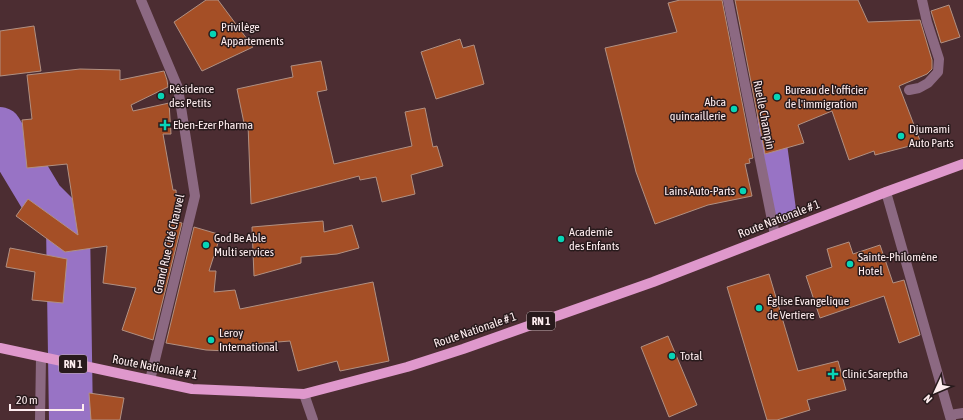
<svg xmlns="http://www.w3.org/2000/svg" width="963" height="420" font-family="'Asap Condensed',sans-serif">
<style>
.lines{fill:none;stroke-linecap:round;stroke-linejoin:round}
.canal{stroke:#9873c5;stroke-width:26}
.river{stroke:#9873c5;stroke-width:44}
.building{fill:#a54f26;stroke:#b19082}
.street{stroke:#8c6982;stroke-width:10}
.primary{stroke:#df98cc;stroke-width:10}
.poi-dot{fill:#07d5b6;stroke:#281a1c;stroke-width:1.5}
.labels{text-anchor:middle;stroke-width:3;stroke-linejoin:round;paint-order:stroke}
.shield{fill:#281a1c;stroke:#beaeb0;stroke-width:1}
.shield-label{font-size:11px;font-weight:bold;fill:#feedef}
.poi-label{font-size:12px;fill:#feedef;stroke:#281a1c;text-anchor:start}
.street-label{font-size:12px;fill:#feedef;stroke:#281a1c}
</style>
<rect width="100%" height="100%" fill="#4c2d32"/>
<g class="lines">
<!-- canal -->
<path class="canal" d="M 770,116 L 783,210"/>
<!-- river -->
<path class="river" d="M 0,129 L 42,199 L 68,225 L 71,420"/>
</g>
<!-- building -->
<g class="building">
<path d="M 206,0 L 218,0 L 253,47 L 202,71 L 174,22 Z"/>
<path d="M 680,0 L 722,0 L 753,158 L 749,159 L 750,163 L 745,164 L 752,196 L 708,205 L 655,224 L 636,172 L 605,48 L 677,32 L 668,3 Z"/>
<path d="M 735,0 L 858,0 L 868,22 L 920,20 L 932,60 L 932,69 L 927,74 L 899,86 L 921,143 L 875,155 L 874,151 L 849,160 L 832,111 L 798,125 L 804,143 L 765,154 Z"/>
<path d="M 949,5 L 960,37 L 941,43 L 931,11 Z"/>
<path d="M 34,26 L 41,71 L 0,76 L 0,31 Z"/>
<path d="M 460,39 L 463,48 L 474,45 L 484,84 L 436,99 L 421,52 Z"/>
<path d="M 321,61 L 327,90 L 317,92 L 334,164 L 412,146 L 405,112 L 425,108 L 433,147 L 437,146 L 443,166 L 411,175 L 415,194 L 382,202 L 376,177 L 360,180 L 359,176 L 251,204 L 248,124 L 244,123 L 237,89 L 293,77 L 291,66 Z"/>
<path d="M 80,69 L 120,70 L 120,80 L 164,71 L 167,80 L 168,87 L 131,105 L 133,111 L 169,103 L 171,134 L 163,134 L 173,190 L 176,190 L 178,222 L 182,223 L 153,340 L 122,330 L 136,288 L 103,283 L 107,246 L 65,252 L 16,216 L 28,199 L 78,235 L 67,164 L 27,168 L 22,120 L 32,119 L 27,75 Z"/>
<path d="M 323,221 L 324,232 L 352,225 L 359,248 L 337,254 L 301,257 L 301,263 L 254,276 L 252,227 Z"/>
<path d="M 194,227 L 218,234 L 218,243 L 209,271 L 216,271 L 214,292 L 235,290 L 240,309 L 373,282 L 389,361 L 340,371 L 337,361 L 298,371 L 290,341 L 229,346 L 228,351 L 206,350 L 166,343 Z"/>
<path d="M 849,242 L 853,254 L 880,245 L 893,283 L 904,280 L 920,335 L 899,343 L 884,296 L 820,318 L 806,276 L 832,267 L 827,249 Z"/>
<path d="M 10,248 L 67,259 L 63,303 L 32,300 L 35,272 L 6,267 Z"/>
<path d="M 769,274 L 798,371 L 838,361 L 846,390 L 807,400 L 810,410 L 777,420 L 767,420 L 727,287 Z"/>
<path d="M 668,336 L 697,405 L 669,417 L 641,347 Z"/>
<path d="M 89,393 L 124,398 L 120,420 L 91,420 Z"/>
</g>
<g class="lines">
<!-- street -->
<g class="street">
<path d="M 141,0 L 178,88 L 195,196 L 150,380"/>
<path d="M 728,0 L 775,235"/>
<path d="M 909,90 L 919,88 L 928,83 L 938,72 L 939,59 L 927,22 L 922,0"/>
<path d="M 886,192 L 951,420"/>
<path d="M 304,394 L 313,420"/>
<path d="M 950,415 L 963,413"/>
<path d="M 40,420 L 41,357"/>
</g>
<!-- primary -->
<path class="primary" d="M 0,348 L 192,389 L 304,394 L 407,367 L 463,349 L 653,282 L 886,192 L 963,164"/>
</g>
<!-- markers -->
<g class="poi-dot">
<circle cx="213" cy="34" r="4"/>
<circle cx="161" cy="96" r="4"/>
<circle cx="777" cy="97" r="4"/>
<circle cx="734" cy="109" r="4"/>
<path d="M163 119h4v4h4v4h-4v4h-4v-4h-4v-4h4z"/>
<circle cx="901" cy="136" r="4"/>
<circle cx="743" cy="191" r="4"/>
<circle cx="561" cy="239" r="4"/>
<circle cx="206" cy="245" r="4"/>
<circle cx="850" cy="264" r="4"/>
<circle cx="759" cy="308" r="4"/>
<circle cx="211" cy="340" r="4"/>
<circle cx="672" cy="356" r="4"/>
<path d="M831 368h4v4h4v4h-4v4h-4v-4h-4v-4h4z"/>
</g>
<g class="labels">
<!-- shield labels -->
<g class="shield">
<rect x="527" y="312" width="28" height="18" rx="3"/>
<rect x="59" y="355" width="28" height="18" rx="3"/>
</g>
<g class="shield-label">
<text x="541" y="325">RN 1</text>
<text x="73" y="368">RN 1</text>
</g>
<!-- poi labels -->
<g class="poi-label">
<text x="221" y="31">Privilège<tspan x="221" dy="14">Appartements</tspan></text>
<text x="169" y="93">Résidence<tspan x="169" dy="14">des Petits</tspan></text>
<text x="785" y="94">Bureau de l'officier<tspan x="785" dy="14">de l'immigration</tspan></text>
<text x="726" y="106" text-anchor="end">Abca<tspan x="726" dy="14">quincaillerie</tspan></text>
<text x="173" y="129">Eben-Ezer Pharma</text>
<text x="909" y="133">Djumami<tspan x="909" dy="14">Auto Parts</tspan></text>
<text x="735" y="195" text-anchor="end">Lains Auto-Parts</text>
<text x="569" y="236">Academie<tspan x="569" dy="14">des Enfants</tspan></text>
<text x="214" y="242">God Be Able<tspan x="214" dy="14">Multi services</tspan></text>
<text x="858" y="261">Sainte-Philomène<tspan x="858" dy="14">Hotel</tspan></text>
<text x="767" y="305">Église Evangelique<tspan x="767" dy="14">de Vertiere</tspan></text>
<text x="219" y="337">Leroy<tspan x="219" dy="14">International</tspan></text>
<text x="680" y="360">Total</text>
<text x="842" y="378">Clinic Sareptha</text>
</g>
<!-- street labels -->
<g class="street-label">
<text transform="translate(764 115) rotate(79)" y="4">Ruelle Champin</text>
<text transform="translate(779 219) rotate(-21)" y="4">Route Nationale # 1</text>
<text transform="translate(169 244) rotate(-77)" y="4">Grand Rue Cité Chauvel</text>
<text transform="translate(475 330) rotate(-19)" y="4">Route Nationale # 1</text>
<text transform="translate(155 367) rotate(11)" y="4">Route Nationale # 1</text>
</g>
</g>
<!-- north arrow -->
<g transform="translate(935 392) rotate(226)" stroke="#281a1c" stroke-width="3" paint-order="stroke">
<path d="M0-3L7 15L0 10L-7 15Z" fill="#feedef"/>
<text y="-6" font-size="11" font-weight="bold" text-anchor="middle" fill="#feedef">N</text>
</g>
<!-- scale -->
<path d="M10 404v6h73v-6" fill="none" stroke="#feedef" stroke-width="2"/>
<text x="16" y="404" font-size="12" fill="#feedef" stroke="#281a1c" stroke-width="3" paint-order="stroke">20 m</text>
</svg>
